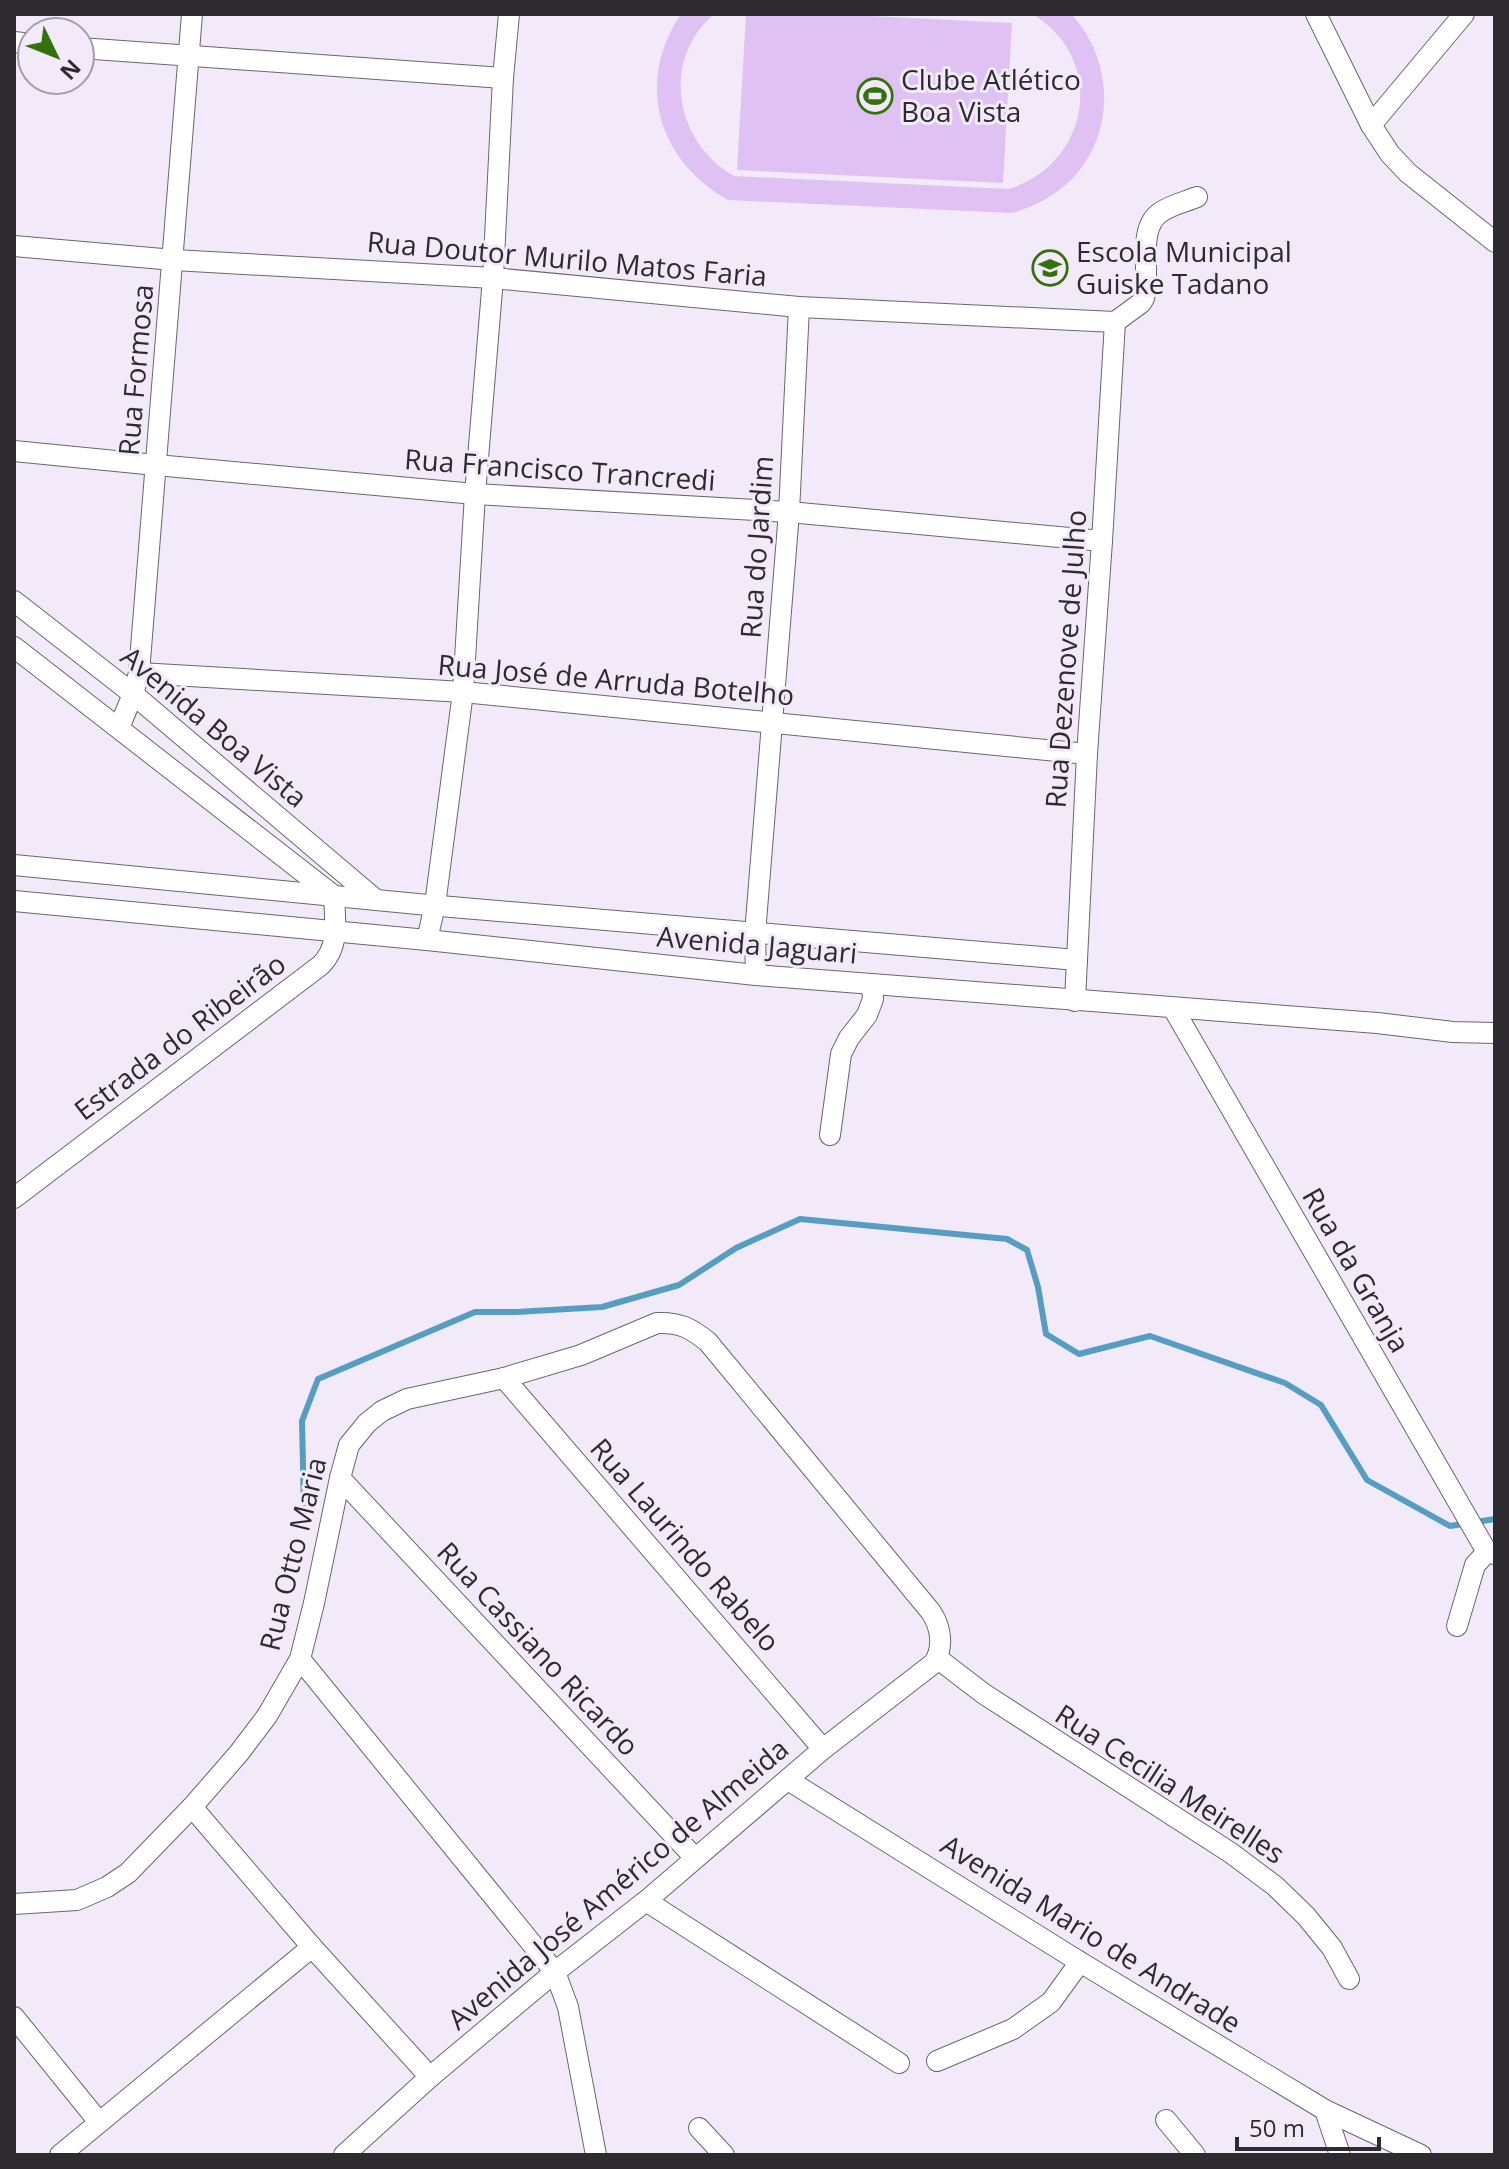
<svg xmlns="http://www.w3.org/2000/svg" width="1509" height="2169" font-family="'Open Sans',sans-serif">
<style>
.green{fill:#dfc2f3}
.lines{fill:none;stroke-linecap:round;stroke-linejoin:round}
.stream{stroke:#569dc4;stroke-width:6}
.minor-casing{stroke:#6c6571;stroke-width:22}
.minor{stroke:#fff;stroke-width:20}
.labels{text-anchor:middle;stroke-width:6;stroke-linejoin:round;paint-order:stroke}
.poi-label{font-size:28px;fill:#2e2b30;stroke:#f2eaf8;text-anchor:start}
.street-label{font-size:28px;fill:#2e2b30;stroke:#f2eaf8}
</style>
<rect width="100%" height="100%" fill="#f2eaf8"/>
<!-- green -->
<g class="green">
<path d="M 681,14 L 714,14 C 660,61 675,142 734,176 L 1009,189 C 1091,163 1107,58 1032,14 L 1071,14 C 1114,59 1116,133 1072,179 C 1055,196 1035,206 1013,213 L 728,200 C 657,160 635,82 681,14 Z"/>
<path d="M 746,14 L 830,14 L 1012,23 L 1003,183 L 737,170 Z"/>
</g>
<g class="lines">
<!-- stream -->
<path class="stream" d="M 304,1510 L 302,1421 L 318,1379 L 475,1312 L 517,1312 L 602,1307 L 679,1285 L 736,1248 L 800,1219 L 1007,1239 L 1027,1250 L 1038,1287 L 1046,1334 L 1079,1354 L 1150,1336 L 1285,1383 L 1321,1405 L 1367,1480 L 1450,1526 L 1495,1519"/>
<defs>
<g id="minor">
<path d="M 1316,14 L 1371,125 L 1390,154 L 1408,173 L 1495,242"/>
<path d="M 14,42 L 32,44"/>
<path d="M 80,48 L 503,78"/>
<path d="M 1371,125 L 1464,14"/>
<path d="M 14,246 L 174,260 L 493,278 L 799,307 L 1115,322"/>
<path d="M 1115,322 L 1141,303 L 1144,298 C 1151,273 1136,228 1161,212 C 1171,205 1185,202 1197,197"/>
<path d="M 14,451 L 156,465 L 475,494 L 789,512 L 1102,541"/>
<path d="M 14,601 L 133,694 L 376,900"/>
<path d="M 14,647 L 334,896 C 335,922 340,946 321,965 L 14,1198"/>
<path d="M 139,673 L 463,692 L 1087,754"/>
<path d="M 119,728 L 133,694 L 139,673 L 192,14"/>
<path d="M 14,865 L 428,905 L 1077,960"/>
<path d="M 14,901 L 427,940 L 756,975 L 1377,1023 L 1453,1032 L 1495,1033"/>
<path d="M 427,940 L 435,905 L 463,692 L 475,494 L 493,278 L 503,78 L 509,14"/>
<path d="M 756,975 L 755,934 L 789,512 L 799,307"/>
<path d="M 1075,1001 L 1087,754 L 1102,541 L 1115,322"/>
<path d="M 1173,1008 L 1487,1552 L 1495,1554"/>
<path d="M 830,1135 L 841,1054 L 849,1038 L 867,1015 L 873,999 L 872,984"/>
<path d="M 504,1378 L 823,1749"/>
<path d="M 340,1478 L 695,1858"/>
<path d="M 1457,1626 L 1475,1565 L 1487,1552"/>
<path d="M 937,1658 L 984,1694 L 1231,1853 L 1275,1886 L 1306,1916 L 1332,1948 L 1349,1979"/>
<path d="M 300,1659 L 555,1972 L 568,2007 L 596,2155"/>
<path d="M 788,1780 L 1080,1962 L 1325,2110 L 1421,2155"/>
<path d="M 192,1807 L 312,1947 L 430,2077"/>
<path d="M 646,1901 L 899,2063"/>
<path d="M 14,1904 L 77,1900 L 107,1887 L 128,1873 L 192,1807 L 239,1753 L 267,1716 L 300,1659 L 314,1603 L 340,1478 L 349,1445 L 367,1423 L 382,1411 L 407,1399 L 504,1378 L 581,1355 L 657,1323 C 679,1322 691,1328 708,1342 L 931,1612 C 941,1627 944,1647 934,1663 L 823,1749 L 646,1901 L 555,1972 L 430,2077 L 344,2155"/>
<path d="M 14,2017 L 99,2122"/>
<path d="M 937,2061 L 1013,2029 L 1051,2002 L 1080,1962"/>
<path d="M 1325,2110 L 1340,2155"/>
<path d="M 1166,2120 L 1195,2155"/>
<path d="M 699,2128 L 724,2155"/>
<path d="M 60,2155 L 312,1947"/>
</g>
</defs>
<!-- minor casing -->
<use href="#minor" class="minor-casing"/>
<!-- minor -->
<use href="#minor" class="minor"/>
</g>
<!-- icons -->
<defs>
<symbol id="stadium-ring" viewBox="-11 -11 22 22"><circle r="9.5" fill="#f2eaf8" stroke="#33720b" stroke-width="1.5"/><path d="M0-5a6.5 5 0 1 0 0 10a6.5 5 0 1 0 0-10ZM-3.5-1.8h7v3.6h-7Z" fill="#33720b"/></symbol>
<symbol id="school-ring" viewBox="-11 -11 22 22"><circle r="9.5" fill="#f2eaf8" stroke="#33720b" stroke-width="1.5"/><path d="M0-5L7-2L0 1L-7-2ZM-4 1L0 2.5L4 1V4Q0 6-4 4Z" fill="#33720b"/></symbol>
</defs>
<g fill-rule="evenodd">
<use href="#stadium-ring" x="855" y="76" width="40" height="40"/>
<use href="#school-ring" x="1030" y="248" width="40" height="40"/>
</g>
<g class="labels">
<!-- poi labels -->
<g class="poi-label">
<text x="901" y="90">Clube Atlético<tspan x="901" dy="32">Boa Vista</tspan></text>
<text x="1076" y="262">Escola Municipal<tspan x="1076" dy="32">Guiske Tadano</tspan></text>
</g>
<!-- street labels -->
<g class="street-label">
<text transform="translate(567 259) rotate(5)" y="10">Rua Doutor Murilo Matos Faria</text>
<text transform="translate(136 370) rotate(-85)" y="10">Rua Formosa</text>
<text transform="translate(560 470) rotate(4)" y="10">Rua Francisco Trancredi</text>
<text transform="translate(757 547) rotate(-86)" y="10">Rua do Jardim</text>
<text transform="translate(1066 659) rotate(-86)" y="10">Rua Dezenove de Julho</text>
<text transform="translate(616 680) rotate(5)" y="10">Rua José de Arruda Botelho</text>
<text transform="translate(214 727) rotate(40)" y="10">Avenida Boa Vista</text>
<text transform="translate(757 945) rotate(5)" y="10">Avenida Jaguari</text>
<text transform="translate(180 1037) rotate(-37)" y="10">Estrada do Ribeirão</text>
<text transform="translate(1356 1270) rotate(60)" y="10">Rua da Granja</text>
<text transform="translate(685 1545) rotate(49)" y="10">Rua Laurindo Rabelo</text>
<text transform="translate(293 1554) rotate(-76)" y="10">Rua Otto Maria</text>
<text transform="translate(538 1649) rotate(47)" y="10">Rua Cassiano Ricardo</text>
<text transform="translate(1170 1784) rotate(33)" y="10">Rua Cecilia Meirelles</text>
<text transform="translate(618 1884) rotate(-40)" y="10">Avenida José Américo de Almeida</text>
<text transform="translate(1091 1934) rotate(32)" y="10">Avenida Mario de Andrade</text>
</g>
</g>
<!-- border -->
<rect width="1509" height="2169" fill="none" stroke="#2e2b30" stroke-width="32"/>
<!-- north arrow -->
<g transform="translate(56 56) rotate(133)"><circle r="38" fill="#f2eaf8" stroke="#a49ea8" stroke-width="2"/>
<path d="M0-6L14 30L0 20L-14 30Z" fill="#33720b"/>
<text y="-12" font-size="22" font-weight="bold" text-anchor="middle" fill="#2e2b30">N</text>
</g>
<!-- scale -->
<path d="M1237 2137v12h142v-12" fill="none" stroke="#2e2b30" stroke-width="4"/>
<text x="1249" y="2137" font-size="24" fill="#2e2b30" stroke="#f2eaf8" stroke-width="6" paint-order="stroke">50 m</text>
</svg>
